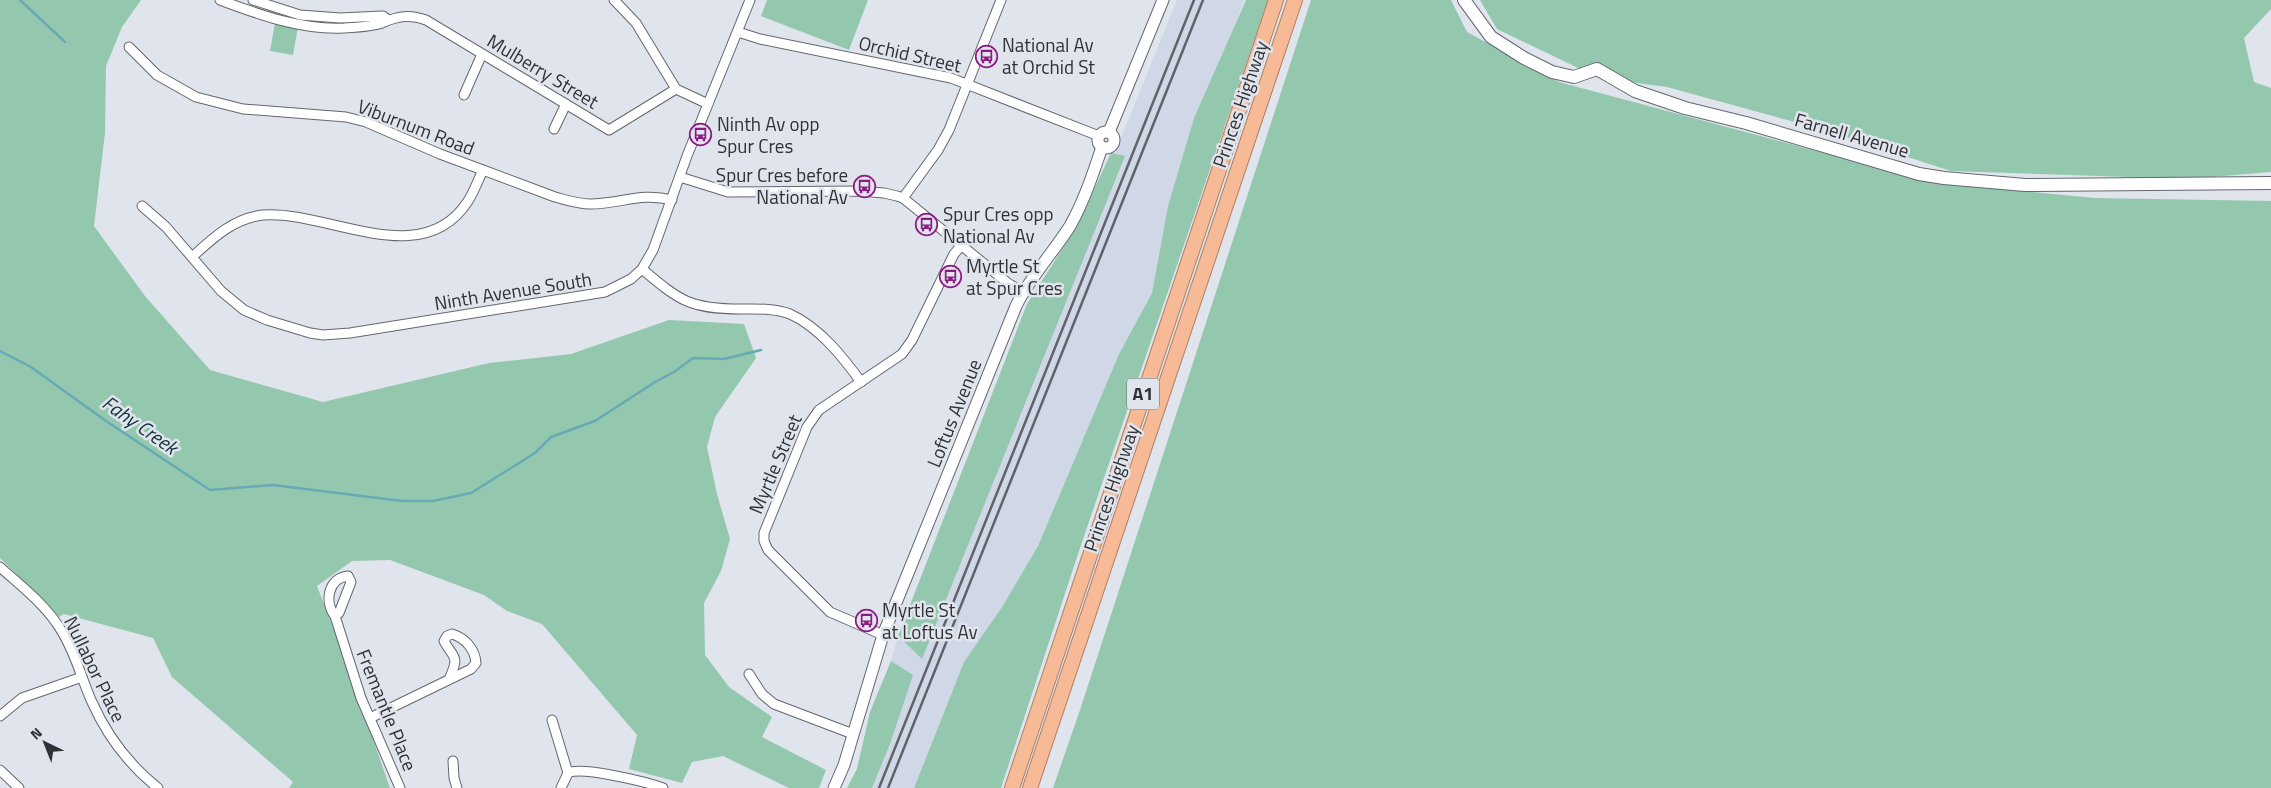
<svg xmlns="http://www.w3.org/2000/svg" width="2271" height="788" font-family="'Titillium Web',sans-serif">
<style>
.built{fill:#d0d8e7}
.green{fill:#94c8ae}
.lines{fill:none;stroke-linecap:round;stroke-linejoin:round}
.stream{stroke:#66aab4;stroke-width:2.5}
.minor-casing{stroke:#63676e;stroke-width:11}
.tertiary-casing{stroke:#63676e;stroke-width:13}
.secondary-casing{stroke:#63676e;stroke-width:14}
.trunk-casing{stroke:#af7f63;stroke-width:16}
.minor{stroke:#fff;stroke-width:9}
.tertiary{stroke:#fff;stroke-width:11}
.secondary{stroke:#fff;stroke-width:12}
.trunk{stroke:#f6ba96;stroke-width:14}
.rail{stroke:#606268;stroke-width:2.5}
.labels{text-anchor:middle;stroke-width:5;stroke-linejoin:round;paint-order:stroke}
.shield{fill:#e0e4ed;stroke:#65676c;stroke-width:1}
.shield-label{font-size:18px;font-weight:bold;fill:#303135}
.poi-label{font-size:19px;fill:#303135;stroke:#e0e4ed;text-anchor:start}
.street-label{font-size:19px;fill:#303135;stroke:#e0e4ed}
.water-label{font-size:20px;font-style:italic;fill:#0e3136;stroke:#e0e4ed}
</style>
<rect width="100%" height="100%" fill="#e0e4ed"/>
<!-- built -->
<path class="built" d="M 1177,0 L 1244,0 L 1237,20 L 1194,118 L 1168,206 L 1152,293 L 1119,354 L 1038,546 L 1002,607 L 964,662 L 914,788 L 847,788 L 857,769 L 870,712 L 891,661 L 898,636 L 1027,304 L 1076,228 L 1111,153 L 1123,133 Z"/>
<!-- green -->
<g class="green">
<path d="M 0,0 L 141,0 L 122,27 L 106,66 L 105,133 L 94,226 L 145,296 L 210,370 L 323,402 L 489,363 L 571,354 L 669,320 L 744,324 L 756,358 L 715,417 L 707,447 L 717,494 L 730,539 L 721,571 L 704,603 L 705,655 L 729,687 L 772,717 L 762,737 L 826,770 L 819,788 L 789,788 L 723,756 L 692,762 L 682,783 L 629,769 L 637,735 L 542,624 L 507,611 L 484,595 L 390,560 L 352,561 L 317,586 L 343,653 L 390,788 L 289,788 L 293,782 L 172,677 L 153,638 L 64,614 L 59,617 L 0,558 Z"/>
<path d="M 767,0 L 868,0 L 849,50 L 761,16 Z"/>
<path d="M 1246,0 L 1268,0 L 1080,548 L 1001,788 L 914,788 L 964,662 L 1002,607 L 1038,546 L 1119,354 L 1152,293 L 1168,206 L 1194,118 Z"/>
<path d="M 1311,0 L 1451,0 L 1467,32 L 1559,82 L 1936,183 L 2095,198 L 2271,201 L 2271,788 L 1053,788 L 1080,710 Z"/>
<path d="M 1480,0 L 2271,0 L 2271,9 L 2244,38 L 2254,82 L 2271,88 L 2271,172 L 2187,179 L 1951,171 L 1824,130 L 1667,87 L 1599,78 L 1497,29 Z"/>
<path d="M 275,23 L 298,27 L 293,55 L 270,51 Z"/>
<path d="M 1111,153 L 1125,156 L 922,659 L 898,636 L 1027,304 L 1076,228 Z"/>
<path d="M 891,661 L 913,675 L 890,744 L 872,788 L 847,788 L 857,769 L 870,712 Z"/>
</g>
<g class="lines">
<!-- stream -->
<g class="stream">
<path d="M 20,0 L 65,42"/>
<path d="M 0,351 L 31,367 L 106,421 L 210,490 L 273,485 L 402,501 L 433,501 L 471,493 L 535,453 L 551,437 L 595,421 L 655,382 L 674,372 L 693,358 L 724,359 L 761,350"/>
</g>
<defs>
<g id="minor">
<path d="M 220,0 C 260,15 301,30 344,28 C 355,27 371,27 382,23 C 398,16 409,14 426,20 L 609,130 L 676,89"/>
<path d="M 253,0 L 300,15 L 340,18 L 383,16 L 387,19"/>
<path d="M 614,0 L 636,23 L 676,89 L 708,104"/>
<path d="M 738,32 L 760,39 L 951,78 L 1099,136"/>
<path d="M 129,47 L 157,75 L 196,97 L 243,109 L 346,117 L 366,122 L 440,154 L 555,197 C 566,200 578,204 590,204 C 621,204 640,192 672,200"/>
<path d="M 464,95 L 482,54"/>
<path d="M 554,129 L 566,104"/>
<path d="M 680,177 L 728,192 L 859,191 L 884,193 L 897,196 L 903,198 L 1009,284 L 1023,292"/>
<path d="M 903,198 L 938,150 L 949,130 L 1001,0"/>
<path d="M 142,206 L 166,227 L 221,291 L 244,310 L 267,320 L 310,333 L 323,335 L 350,333 L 605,292 L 631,279 L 642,269 L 653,250 L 687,156 L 750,0"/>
<path d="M 192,257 C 213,238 234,218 263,215 C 327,210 422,273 468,201 C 474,192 478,180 483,170"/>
<path d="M 642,269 C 680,301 690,309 741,309 C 757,309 774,308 790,314 C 819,327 843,357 861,382"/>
<path d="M 0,567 C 22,587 45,604 61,630 C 75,652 81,677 91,700 C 106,734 129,765 158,788"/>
<path d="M 335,616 L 339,613 L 351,582 L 348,576 C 328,578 324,602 335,616 L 361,698 L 400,788"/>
<path d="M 883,635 L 830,612 L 768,550 L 764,541 L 764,533 L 807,427 L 819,410 L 902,354 L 912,340 L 954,254 L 961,246"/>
<path d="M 749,674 L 762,694 L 774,704 L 853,734"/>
<path d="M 0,716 L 22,698 L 82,677"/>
<path d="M 370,718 L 471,669 L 476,663 C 475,649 465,638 452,634 L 447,636 L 444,641 C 453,658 460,655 450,677"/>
<path d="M 552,720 L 568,773"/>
<path d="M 453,761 L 454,778 L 457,788"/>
<path d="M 0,770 L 19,788"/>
<path d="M 568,773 C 581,766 647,782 663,788"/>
<path d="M 561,788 L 568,773"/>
</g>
<g id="tertiary">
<circle cx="1106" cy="140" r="8"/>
<path d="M 1109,132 L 1163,0"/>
<path d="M 834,788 L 844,765 L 883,635 L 1016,306 C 1030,277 1053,253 1070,226 C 1084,201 1093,174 1102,147"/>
</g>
<path id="secondary" d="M 1464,0 L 1491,37 L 1524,58 L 1552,72 L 1574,77 L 1597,69 L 1635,91 L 1685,108 L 1746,123 L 1919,174 L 1944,178 L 2025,185 L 2271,183"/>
<g id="trunk">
<path d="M 1012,788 L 1276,0"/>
<path d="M 1030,788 L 1295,0"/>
</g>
</defs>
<!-- minor casing -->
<use href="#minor" class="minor-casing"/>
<!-- tertiary casing -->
<use href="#tertiary" class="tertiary-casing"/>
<!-- secondary casing -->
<use href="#secondary" class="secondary-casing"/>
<!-- trunk casing -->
<use href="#trunk" class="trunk-casing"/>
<!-- minor -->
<use href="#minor" class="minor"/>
<!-- tertiary -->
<use href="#tertiary" class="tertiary"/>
<!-- secondary -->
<use href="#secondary" class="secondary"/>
<!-- trunk -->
<use href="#trunk" class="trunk"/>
<!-- rail -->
<g class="rail">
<path d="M 879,788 L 1194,0"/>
<path d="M 888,788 L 1203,0"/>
</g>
</g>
<!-- icons -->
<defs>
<symbol id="bus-ring" viewBox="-11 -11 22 22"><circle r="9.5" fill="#e0e4ed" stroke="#8b1d81" stroke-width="1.5"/><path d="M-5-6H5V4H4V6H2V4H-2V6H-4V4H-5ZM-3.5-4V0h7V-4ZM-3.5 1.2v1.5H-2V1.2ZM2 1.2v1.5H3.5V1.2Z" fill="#8b1d81"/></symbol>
</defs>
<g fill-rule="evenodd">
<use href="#bus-ring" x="974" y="44" width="25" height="25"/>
<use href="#bus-ring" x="688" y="122" width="25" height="25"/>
<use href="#bus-ring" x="852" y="174" width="25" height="25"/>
<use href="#bus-ring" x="914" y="212" width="25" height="25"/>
<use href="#bus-ring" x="938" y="264" width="25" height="25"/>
<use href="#bus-ring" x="854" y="608" width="25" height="25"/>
</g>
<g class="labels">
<!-- shield labels -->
<rect class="shield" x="1127" y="378.5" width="32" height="31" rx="4"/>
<g class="shield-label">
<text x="1143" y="400">A1</text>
</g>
<!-- poi labels -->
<g class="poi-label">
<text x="1002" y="52">National Av<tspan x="1002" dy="22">at Orchid St</tspan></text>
<text x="717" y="131">Ninth Av opp<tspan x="717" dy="22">Spur Cres</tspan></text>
<text x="848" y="182" text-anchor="end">Spur Cres before<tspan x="848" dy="22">National Av</tspan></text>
<text x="943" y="221">Spur Cres opp<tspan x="943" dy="22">National Av</tspan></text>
<text x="966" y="273">Myrtle St<tspan x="966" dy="22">at Spur Cres</tspan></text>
<text x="882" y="617">Myrtle St<tspan x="882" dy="22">at Loftus Av</tspan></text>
</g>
<!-- street labels -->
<g class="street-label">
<text transform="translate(910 54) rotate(13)" y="7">Orchid Street</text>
<text transform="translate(543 71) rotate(31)" y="7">Mulberry Street</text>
<text transform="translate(1240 104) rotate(-71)" y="7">Princes Highway</text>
<text transform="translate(416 127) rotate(21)" y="7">Viburnum Road</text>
<text transform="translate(1852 135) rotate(16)" y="7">Farnell Avenue</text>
<text transform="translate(513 291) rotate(-9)" y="7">Ninth Avenue South</text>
<text transform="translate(954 413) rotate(-68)" y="7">Loftus Avenue</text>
<text transform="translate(775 464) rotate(-67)" y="7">Myrtle Street</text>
<text transform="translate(1111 488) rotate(-71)" y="7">Princes Highway</text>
<text transform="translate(95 669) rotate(64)" y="7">Nullabor Place</text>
<text transform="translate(387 710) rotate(68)" y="7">Fremantle Place</text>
</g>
<!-- water labels -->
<g class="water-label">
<text transform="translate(140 425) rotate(35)" y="7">Fahy Creek</text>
</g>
</g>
<!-- north arrow -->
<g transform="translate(45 743) rotate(317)" stroke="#e0e4ed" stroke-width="4" paint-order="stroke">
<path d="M0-4L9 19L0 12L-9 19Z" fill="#303135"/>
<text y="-8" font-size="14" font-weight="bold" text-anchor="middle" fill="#303135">N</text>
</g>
</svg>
